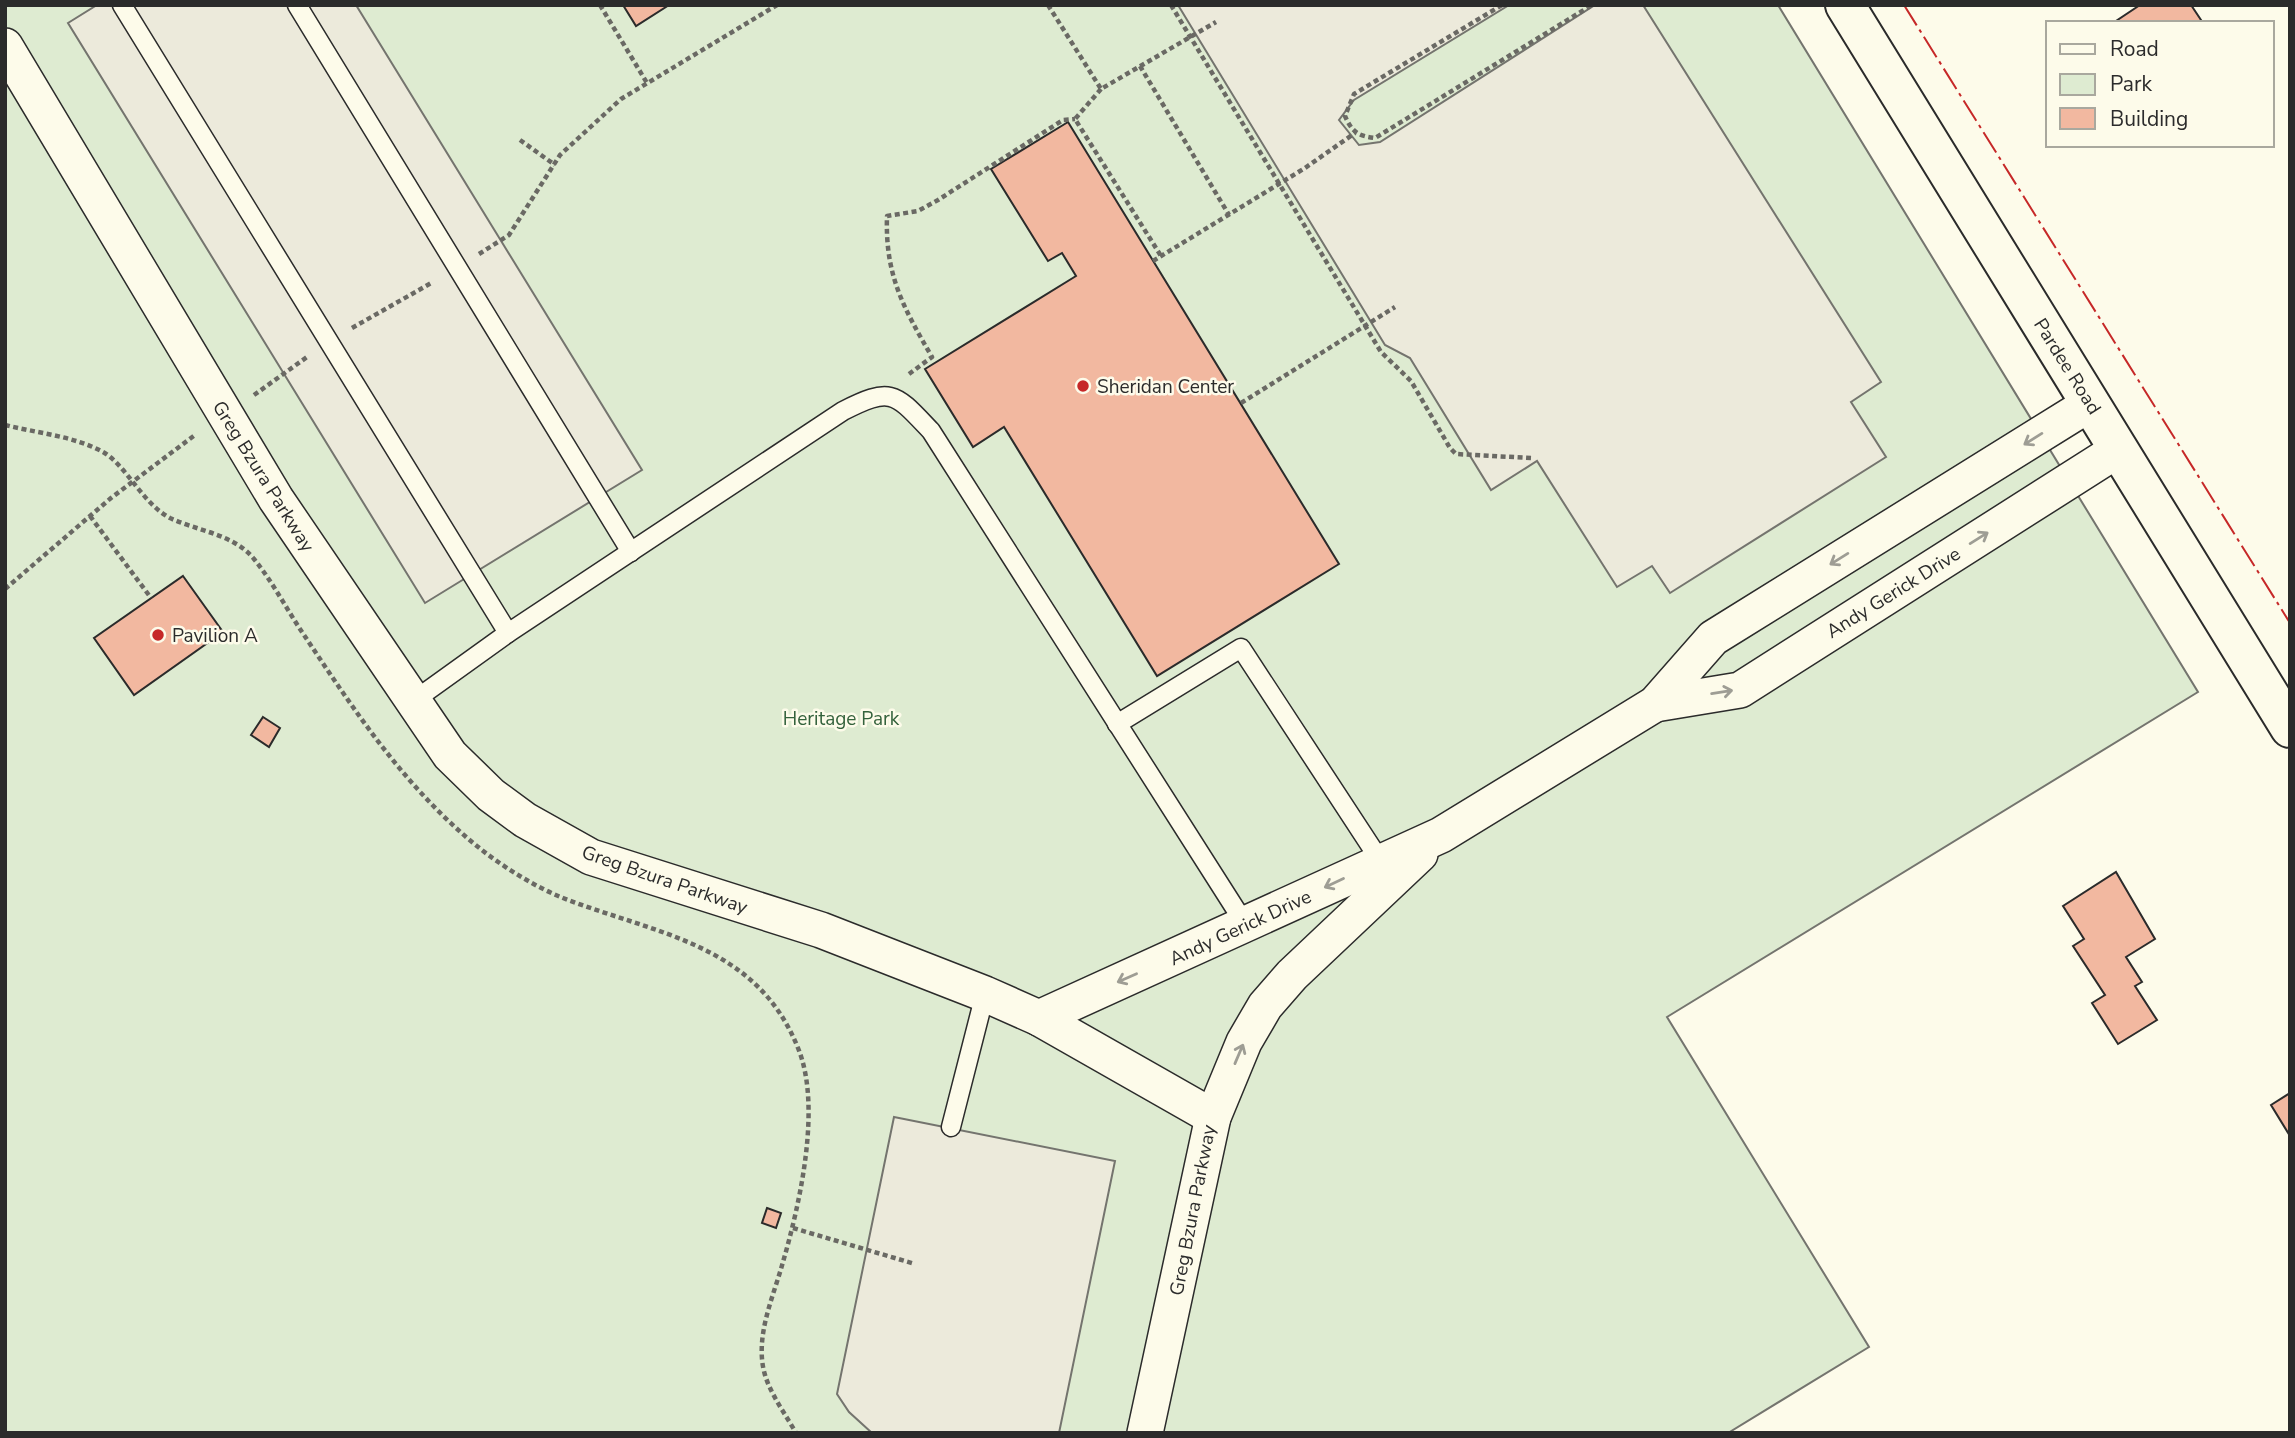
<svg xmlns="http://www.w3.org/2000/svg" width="2295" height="1438" font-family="'Nunito Sans',sans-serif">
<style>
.green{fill:#deebd1;stroke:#74746e;stroke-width:2}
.parking{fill:#eceadb;stroke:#74746e;stroke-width:2}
.building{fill:#f2b8a0;stroke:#2b2b2b;stroke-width:2}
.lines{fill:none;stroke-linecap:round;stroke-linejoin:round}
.service-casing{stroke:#2b2b2b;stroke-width:21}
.minor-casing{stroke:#2b2b2b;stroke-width:38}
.secondary-casing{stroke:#2b2b2b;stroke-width:42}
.path{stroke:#6a6964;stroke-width:4.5;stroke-dasharray:5 3.5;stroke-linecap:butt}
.service{stroke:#fdfbea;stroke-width:18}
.minor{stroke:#fdfbea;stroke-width:35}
.secondary{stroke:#fdfbea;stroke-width:38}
.power{stroke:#c62828;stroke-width:2;stroke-dasharray:24 5 3.5 5;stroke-linecap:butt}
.oneway{stroke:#9e9d94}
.poi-dot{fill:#c62828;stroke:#fdfbea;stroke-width:2.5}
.labels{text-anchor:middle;stroke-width:5;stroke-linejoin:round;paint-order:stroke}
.street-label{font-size:19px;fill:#2b2b2b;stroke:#fdfbea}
.poi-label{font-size:19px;fill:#2b2b2b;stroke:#fdfbea;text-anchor:start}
.park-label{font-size:19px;fill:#34623c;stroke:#fdfbea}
</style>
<rect width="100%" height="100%" fill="#fdfbea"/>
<!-- green -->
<path class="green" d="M 5,5 L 1778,5 L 2198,692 L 1667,1017 L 1869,1347 L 1728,1433 L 5,1433 Z"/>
<!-- parking -->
<g class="parking">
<path d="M 97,5 L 356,5 L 642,470 L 425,603 L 68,23 Z"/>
<path d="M 1178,5 L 1509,5 L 1354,100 L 1339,120 L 1359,145 L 1380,142 L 1595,5 L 1643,5 L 1881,382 L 1851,402 L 1886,457 L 1670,593 L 1652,566 L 1617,587 L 1537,461 L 1491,490 L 1410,358 L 1385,345 Z"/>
<path d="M 894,1117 L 1115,1161 L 1059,1433 L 872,1433 L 849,1412 L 837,1394 Z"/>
</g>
<!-- building -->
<g class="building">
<path d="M 623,5 L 669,5 L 636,26 Z"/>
<path d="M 2140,5 L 2191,5 L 2203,23 L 2113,23 Z"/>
<path d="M 1068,122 L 1339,564 L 1157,676 L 1004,427 L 973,447 L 925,369 L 1076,276 L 1062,253 L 1048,261 L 991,169 Z"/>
<path d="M 183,576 L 223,632 L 134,695 L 94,638 Z"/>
<path d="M 263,717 L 280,728 L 269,747 L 251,735 Z"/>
<path d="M 2116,872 L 2155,939 L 2126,957 L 2142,982 L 2135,986 L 2157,1020 L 2118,1044 L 2092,1003 L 2105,995 L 2073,946 L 2084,939 L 2063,906 Z"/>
<path d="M 2290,1093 L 2290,1136 L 2271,1105 Z"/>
<path d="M 767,1208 L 781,1213 L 776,1228 L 762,1223 Z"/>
</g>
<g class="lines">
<defs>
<g id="service">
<path d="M 122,5 L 508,633"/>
<path d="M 297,5 L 631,552"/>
<path d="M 412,702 L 508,633 L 843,411 C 892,386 895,393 931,431 L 1245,924"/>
<path d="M 1117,724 L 1241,648 L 1385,868"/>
<path d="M 951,1127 L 985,994"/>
</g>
<g id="minor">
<path d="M 5,46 L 276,499 L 450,755 L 491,795 L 525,820 L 591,857 L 821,930 L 985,994 L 1039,1018 L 1213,1117"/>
<path d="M 1655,704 L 1740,690 L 2119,449"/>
<path d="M 1039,1018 L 1441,835 L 1655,704 L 1713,638 L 2091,403"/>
<path d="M 1145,1433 L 1213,1117 L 1244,1042 L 1265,1006 L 1292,975 L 1420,854"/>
</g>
<path id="secondary" d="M 1845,5 L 2290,728"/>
</defs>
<!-- service casing -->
<use href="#service" class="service-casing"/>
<!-- minor casing -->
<use href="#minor" class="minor-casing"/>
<!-- secondary casing -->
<use href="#secondary" class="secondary-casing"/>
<!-- path -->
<g class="path">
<path d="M 600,5 L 647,83"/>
<path d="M 1048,5 L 1101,89 L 1216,22"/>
<path d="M 1171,5 L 1381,352 L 1411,381 L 1450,448 L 1456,454 L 1531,458"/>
<path d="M 1502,5 L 1354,94 L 1345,116 C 1352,132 1358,136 1375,138 L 1592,5"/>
<path d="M 1140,66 L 1229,215"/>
<path d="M 1101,89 L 1075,119 L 1161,256"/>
<path d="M 520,140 L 555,165"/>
<path d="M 479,254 L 509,235 L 560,155 L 621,99 L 777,5"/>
<path d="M 1153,261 L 1305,168 L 1355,133"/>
<path d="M 352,328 L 433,282"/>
<path d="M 909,374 L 932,357 C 903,307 885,275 887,216 L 918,211 L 938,200 L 1063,120 L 1075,119"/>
<path d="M 254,395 L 307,357"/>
<path d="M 1241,403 L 1395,307"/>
<path d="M 5,425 C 37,433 74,436 103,452 C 126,465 142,503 170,518 C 197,531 234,534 254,559 C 272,581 286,608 302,632 C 356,713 409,794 487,854 C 510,871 536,887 563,898 C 655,934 756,943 798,1048 C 822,1106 800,1203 783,1262 C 773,1298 754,1338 765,1375 C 771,1395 786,1415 796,1433"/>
<path d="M 90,516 L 151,598"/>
<path d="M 5,589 L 111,498 L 195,435"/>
<path d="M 793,1228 L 915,1264"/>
</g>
<!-- service -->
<use href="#service" class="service"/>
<!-- minor -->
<use href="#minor" class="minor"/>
<!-- secondary -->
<use href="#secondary" class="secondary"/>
<!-- power -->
<path class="power" d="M 1904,5 L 2290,623"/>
</g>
<!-- one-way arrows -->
<defs><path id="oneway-shaft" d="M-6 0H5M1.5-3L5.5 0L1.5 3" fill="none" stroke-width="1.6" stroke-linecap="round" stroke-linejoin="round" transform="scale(1.75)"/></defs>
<g class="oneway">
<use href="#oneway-shaft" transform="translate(2033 439) rotate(148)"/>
<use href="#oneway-shaft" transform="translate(1979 538) rotate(-32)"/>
<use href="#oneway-shaft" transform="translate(1839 559) rotate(148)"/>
<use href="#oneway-shaft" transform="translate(1722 692) rotate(-9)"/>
<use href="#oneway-shaft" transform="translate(1334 883) rotate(155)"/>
<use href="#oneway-shaft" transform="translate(1127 978) rotate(156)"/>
<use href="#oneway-shaft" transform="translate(1239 1054) rotate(-67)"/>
</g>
<!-- markers -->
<g class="poi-dot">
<circle cx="1083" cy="386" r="7"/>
<circle cx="158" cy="635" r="7"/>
</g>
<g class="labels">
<!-- street labels -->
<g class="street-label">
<text transform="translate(2068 366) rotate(58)" y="7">Pardee Road</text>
<text transform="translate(264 476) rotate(58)" y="7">Greg Bzura Parkway</text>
<text transform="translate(1893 592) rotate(-32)" y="7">Andy Gerick Drive</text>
<text transform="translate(665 879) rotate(19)" y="7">Greg Bzura Parkway</text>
<text transform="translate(1240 927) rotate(-25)" y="7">Andy Gerick Drive</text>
<text transform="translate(1192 1210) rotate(-79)" y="7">Greg Bzura Parkway</text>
</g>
<!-- poi labels -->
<g class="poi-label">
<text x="1097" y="393">Sheridan Center</text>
<text x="172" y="642">Pavilion A</text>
</g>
<!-- park labels -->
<g class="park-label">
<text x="841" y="725">Heritage Park</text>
</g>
</g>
<!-- border -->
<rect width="2295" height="1438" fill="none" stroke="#2b2b2b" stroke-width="14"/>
<!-- legend -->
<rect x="2046" y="21" width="228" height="126" fill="#fdfbea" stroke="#a9a89e" stroke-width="2"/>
<rect x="2060" y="44" width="35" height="10" fill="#fdfbea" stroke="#a9a89e" stroke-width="2"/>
<text x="2110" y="56" font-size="21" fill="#2b2b2b">Road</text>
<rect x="2060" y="74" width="35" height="21" fill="#deebd1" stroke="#a9a89e" stroke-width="2"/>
<text x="2110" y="91" font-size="21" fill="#2b2b2b">Park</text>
<rect x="2060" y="108" width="35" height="21" fill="#f2b8a0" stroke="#a9a89e" stroke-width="2"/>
<text x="2110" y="126" font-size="21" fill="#2b2b2b">Building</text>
</svg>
